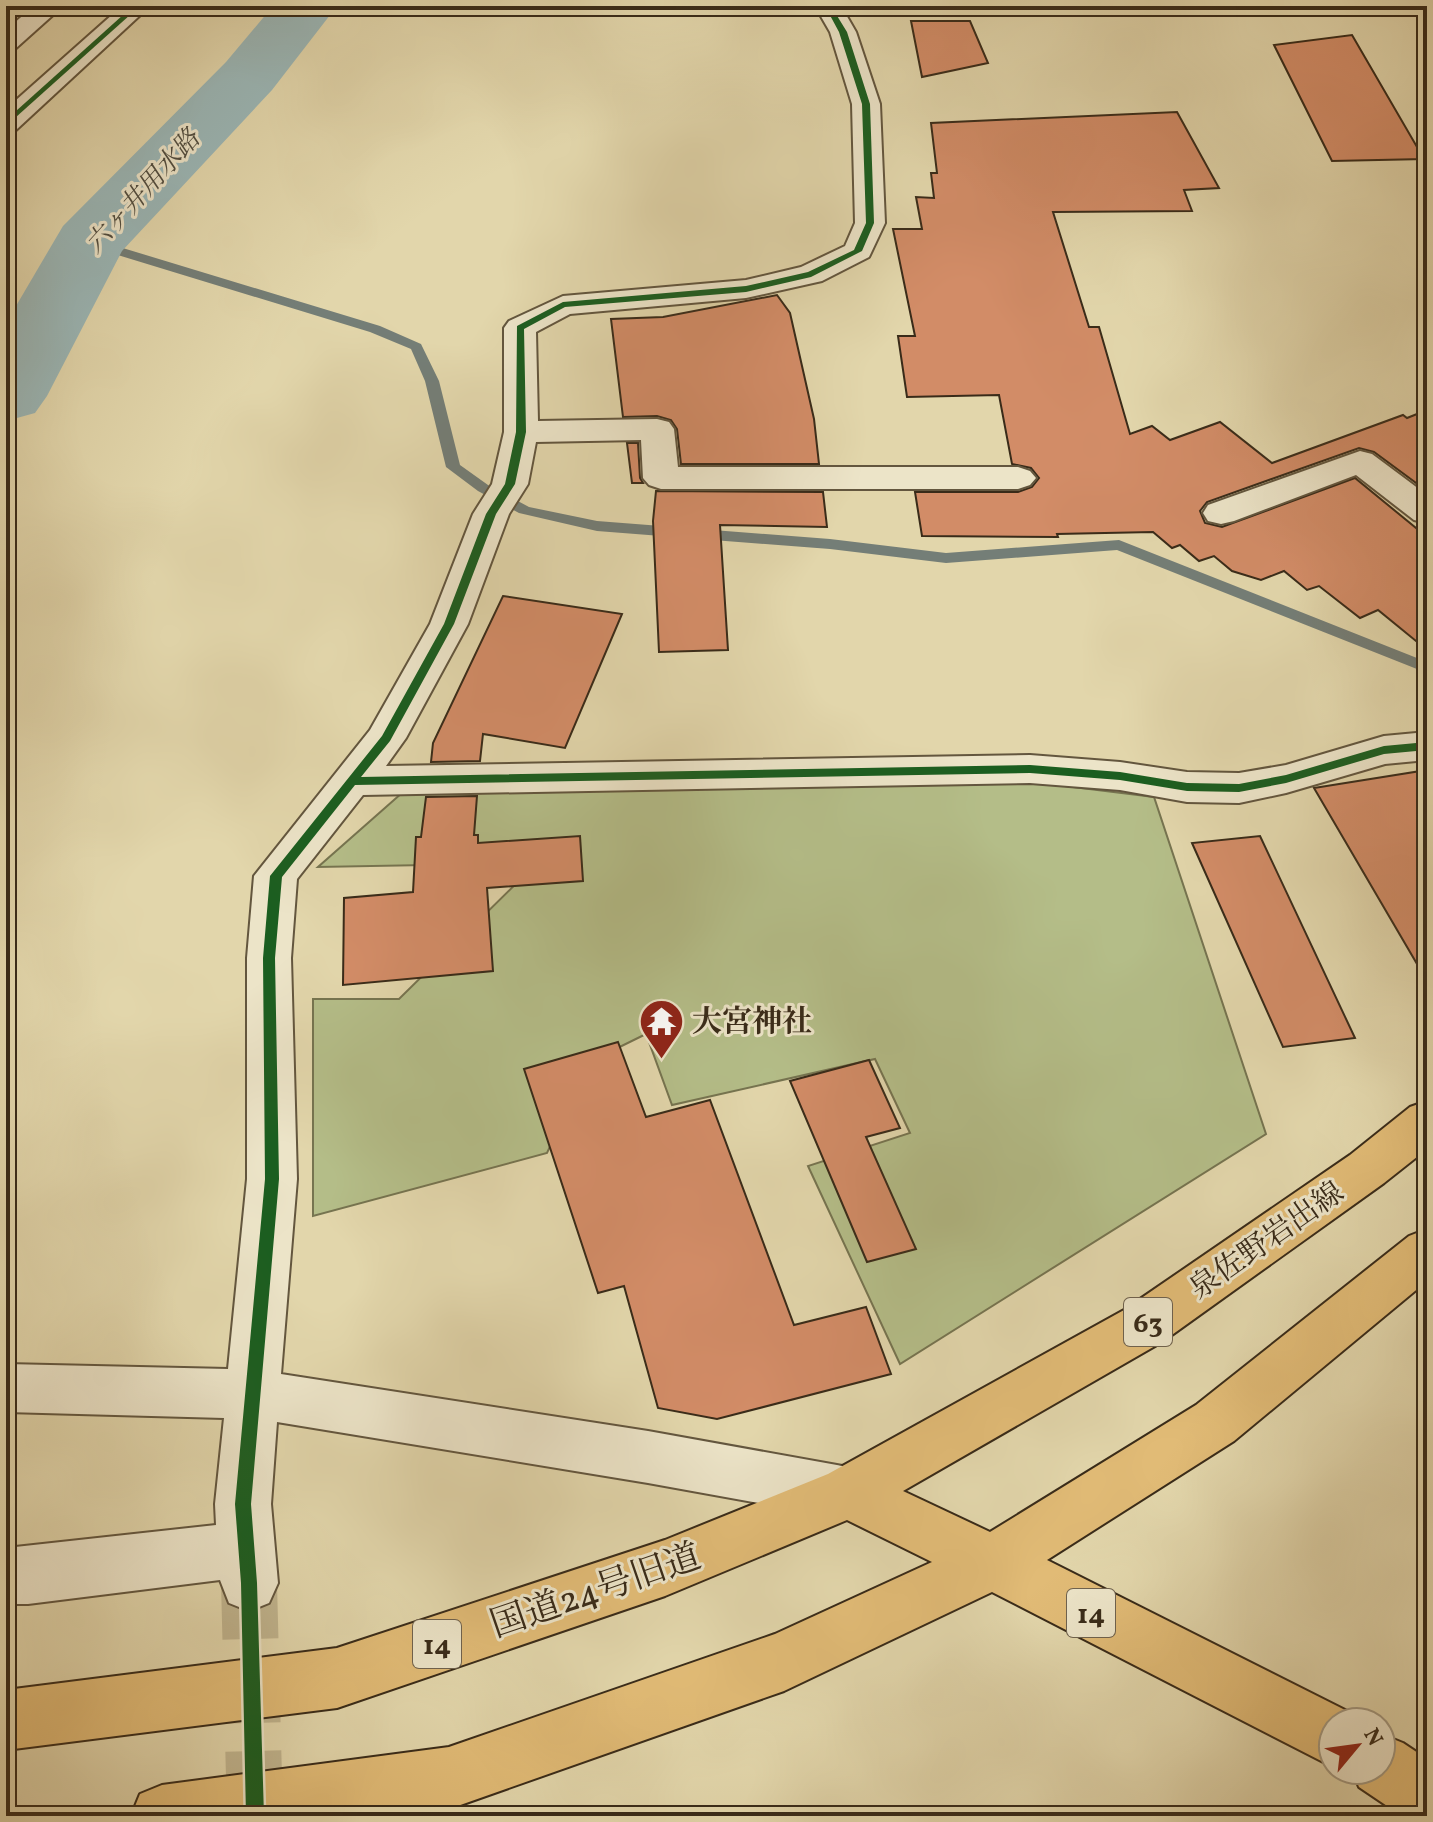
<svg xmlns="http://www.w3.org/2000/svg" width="1433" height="1822" font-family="Vollkorn,'Noto Serif JP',serif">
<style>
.green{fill:#b4bd88;stroke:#767450;stroke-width:2}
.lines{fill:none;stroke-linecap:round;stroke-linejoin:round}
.stream{fill:#747e77;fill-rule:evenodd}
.river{fill:#9bb6b5;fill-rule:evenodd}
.building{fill:#d28c67;stroke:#392b19;stroke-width:2}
.street-tunnel{stroke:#c0b48e;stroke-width:56;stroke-dasharray:56 28;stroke-linecap:butt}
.street-casing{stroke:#63563e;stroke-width:4}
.primary-casing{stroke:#392b19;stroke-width:4}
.street{fill:#ece4c8;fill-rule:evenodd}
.primary{fill:#e1bb76;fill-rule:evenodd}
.cycleway-casing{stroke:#ece4c8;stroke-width:5}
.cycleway{fill:#1b5e20;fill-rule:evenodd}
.labels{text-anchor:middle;stroke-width:6;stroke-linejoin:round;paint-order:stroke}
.far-water-label{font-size:26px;font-style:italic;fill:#524e40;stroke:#ece4c8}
.shield{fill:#ece4c8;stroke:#6f624e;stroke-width:2}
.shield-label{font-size:28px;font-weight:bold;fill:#392b19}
.poi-label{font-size:30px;font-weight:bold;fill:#392b19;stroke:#ece4c8;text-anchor:start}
.street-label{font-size:30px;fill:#392b19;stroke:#ece4c8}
.near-street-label{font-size:36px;fill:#392b19;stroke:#ece4c8}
</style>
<rect width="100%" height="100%" fill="#e2d6ab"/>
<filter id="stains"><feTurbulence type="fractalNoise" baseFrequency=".0025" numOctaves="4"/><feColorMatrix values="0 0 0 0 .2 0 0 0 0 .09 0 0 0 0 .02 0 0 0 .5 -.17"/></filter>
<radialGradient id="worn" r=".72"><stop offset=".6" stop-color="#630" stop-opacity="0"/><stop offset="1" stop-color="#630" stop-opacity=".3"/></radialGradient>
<!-- green -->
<path class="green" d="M 902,766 L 1154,797 L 1266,1134 L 900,1364 L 808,1166 L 910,1133 L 875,1059 L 672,1105 L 646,1034 L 589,1062 L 547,1153 L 313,1216 L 313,999 L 399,999 L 537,863 L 318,867 L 428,770 Z"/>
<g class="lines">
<!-- stream -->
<path class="stream" d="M 85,239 L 93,239 L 380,326 L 421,344 L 439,381 L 460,465 L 488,485 L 529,507 L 597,521 L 830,539 L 946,553 L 1119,540 L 1427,662 L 1427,673 L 1117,550 L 946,563 L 830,549 L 597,531 L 519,513 L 478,491 L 446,467 L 425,381 L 411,349 L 370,332 L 85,245 Z"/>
<!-- river -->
<path class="river" d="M 273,6 L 337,6 L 272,90 L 122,251 L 47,396 L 35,413 L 6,421 L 6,323 L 63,226 L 226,62 Z"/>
</g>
<!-- building -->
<g class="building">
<path d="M 911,21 L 970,21 L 988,63 L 922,77 Z"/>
<path d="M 1352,35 L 1424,159 L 1332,161 L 1274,45 Z"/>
<path d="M 1177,112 L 1219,188 L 1184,190 L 1192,211 L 1053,212 L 1089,327 L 1099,327 L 1130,434 L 1152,426 L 1170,440 L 1220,422 L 1272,463 L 1403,415 L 1407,418 L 1427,410 L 1427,491 L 1374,452 L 1359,448 L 1207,502 L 1200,511 L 1205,523 L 1222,527 L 1355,478 L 1427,537 L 1427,650 L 1378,610 L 1360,618 L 1319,586 L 1307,590 L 1284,571 L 1261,580 L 1232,571 L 1214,556 L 1199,561 L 1180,545 L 1172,548 L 1153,532 L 1057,534 L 1058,537 L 922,536 L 915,492 L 1018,492 L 1032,487 L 1039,478 L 1031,468 L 1012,464 L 999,395 L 907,397 L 898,336 L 915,336 L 893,229 L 922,229 L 916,197 L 934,198 L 931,173 L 937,173 L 931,123 Z"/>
<path d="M 777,295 L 790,313 L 814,419 L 819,464 L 681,464 L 677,429 L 671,420 L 657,416 L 623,417 L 611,319 L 663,317 Z"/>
<path d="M 627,443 L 638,443 L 640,478 L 643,483 L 632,483 Z"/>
<path d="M 656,491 L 823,492 L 827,527 L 720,525 L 728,650 L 659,652 L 653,521 Z"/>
<path d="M 503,596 L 622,614 L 565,748 L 483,734 L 480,761 L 431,762 L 433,743 Z"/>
<path d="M 1427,770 L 1427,981 L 1314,788 Z"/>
<path d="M 477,796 L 474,835 L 478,835 L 478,843 L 580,836 L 583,881 L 487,888 L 493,971 L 343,985 L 344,898 L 413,892 L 416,837 L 421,837 L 426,797 Z"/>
<path d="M 1260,836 L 1355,1038 L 1283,1047 L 1192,843 Z"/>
<path d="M 618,1042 L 646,1117 L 710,1100 L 794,1325 L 866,1307 L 891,1374 L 717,1419 L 658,1408 L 624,1286 L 598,1293 L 524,1069 Z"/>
<path d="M 869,1060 L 900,1128 L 866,1137 L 916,1249 L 867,1262 L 790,1081 Z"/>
</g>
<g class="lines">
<!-- street-tunnel -->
<path class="street-tunnel" d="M 249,1583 L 255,1816"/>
<defs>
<g id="street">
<path d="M 34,6 L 63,6 L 15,49 L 6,51 L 6,30 Z"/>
<path d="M 122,6 L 150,6 L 16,130 L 6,132 L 6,109 Z"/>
<path d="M 815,6 L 841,6 L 856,32 L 880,104 L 885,223 L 869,257 L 822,281 L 746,298 L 570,314 L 536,332 L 538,421 L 657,419 L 669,422 L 674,429 L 678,467 L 1018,467 L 1030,471 L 1036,478 L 1030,485 L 1018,489 L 661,489 L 649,485 L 643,478 L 641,440 L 536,442 L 528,484 L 509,514 L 468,624 L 406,738 L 386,766 L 1030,755 L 1120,762 L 1187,772 L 1239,773 L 1286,765 L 1384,736 L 1427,732 L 1427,760 L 1385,764 L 1286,793 L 1239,803 L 1187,802 L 1120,790 L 1030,783 L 363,795 L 297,879 L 291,958 L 297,1179 L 281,1374 L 648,1431 L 848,1467 L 868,1474 L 876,1493 L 868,1512 L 848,1519 L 648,1483 L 277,1422 L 271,1504 L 278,1583 L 269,1603 L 249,1611 L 229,1603 L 220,1580 L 28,1604 L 6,1604 L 6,1548 L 216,1525 L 215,1504 L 224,1418 L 6,1412 L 6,1364 L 228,1369 L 247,1179 L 247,958 L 254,876 L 370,730 L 430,624 L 473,514 L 492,484 L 504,432 L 504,328 L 509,321 L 563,296 L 746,280 L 801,267 L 845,246 L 855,223 L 852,104 L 830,32 Z"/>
<path d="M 1360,451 L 1372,454 L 1427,495 L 1427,523 L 1414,520 L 1356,475 L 1234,521 L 1221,524 L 1208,521 L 1203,513 L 1208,505 Z"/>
</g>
<g id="primary">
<path d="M 1427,1101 L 1427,1149 L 1384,1183 L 1162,1342 L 903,1491 L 990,1532 L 1196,1405 L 1409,1236 L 1427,1229 L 1427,1281 L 1234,1441 L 1047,1560 L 1355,1715 L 1357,1722 L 1333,1722 L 1333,1767 L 992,1592 L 784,1691 L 449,1809 L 395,1816 L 131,1816 L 140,1794 L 162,1785 L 449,1747 L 775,1634 L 932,1562 L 847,1520 L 665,1596 L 337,1708 L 6,1750 L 6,1690 L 337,1648 L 665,1540 L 828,1474 L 1124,1310 L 1350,1155 L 1410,1107 Z"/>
<path d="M 1381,1734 L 1403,1743 L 1427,1759 L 1427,1816 L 1402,1816 L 1359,1787 L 1352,1770 L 1381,1770 Z"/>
</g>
</defs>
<!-- street casing -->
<use href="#street" class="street-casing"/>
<!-- primary casing -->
<use href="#primary" class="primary-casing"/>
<!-- street -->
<use href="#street" class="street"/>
<!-- primary -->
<use href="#primary" class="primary"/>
<defs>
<g id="cycleway">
<path d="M 133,6 L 140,6 L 6,126 L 6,120 Z"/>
<path d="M 825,6 L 831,6 L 847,32 L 870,104 L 874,223 L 862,251 L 811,277 L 746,292 L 565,307 L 524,329 L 526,432 L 515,484 L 496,514 L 454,624 L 390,741 L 361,777 L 1030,765 L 1120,772 L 1187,783 L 1239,784 L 1286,775 L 1384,746 L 1427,742 L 1427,750 L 1384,754 L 1286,783 L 1239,792 L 1187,791 L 1120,780 L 1030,773 L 355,785 L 282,877 L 275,958 L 279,1179 L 251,1504 L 257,1583 L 264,1816 L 246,1816 L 241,1583 L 235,1504 L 265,1179 L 263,958 L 270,876 L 382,736 L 444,624 L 486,514 L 505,484 L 516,432 L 517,326 L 563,302 L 746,286 L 808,272 L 854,250 L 866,223 L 862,104 L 839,32 Z"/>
</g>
</defs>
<!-- cycleway casing -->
<use href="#cycleway" class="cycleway-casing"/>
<!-- cycleway -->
<use href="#cycleway" class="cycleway"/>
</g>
<!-- icons -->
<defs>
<symbol id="temple-pin" viewBox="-11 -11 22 30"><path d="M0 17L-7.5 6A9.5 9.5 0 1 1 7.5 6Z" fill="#8f2418" stroke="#ece4c8"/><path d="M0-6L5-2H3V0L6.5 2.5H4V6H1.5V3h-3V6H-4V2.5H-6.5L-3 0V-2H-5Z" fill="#fff"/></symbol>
</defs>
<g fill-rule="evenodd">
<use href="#temple-pin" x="636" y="996" width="51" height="69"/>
</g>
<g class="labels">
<!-- far-water labels -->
<g class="far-water-label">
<text transform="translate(142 191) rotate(-48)" y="9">六ヶ井用水路</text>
</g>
<!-- shield labels -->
<g class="shield">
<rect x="1124" y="1298" width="48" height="48" rx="6"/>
<rect x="1067" y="1589" width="48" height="48" rx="6"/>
<rect x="413" y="1620" width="48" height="48" rx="6"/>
</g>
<g class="shield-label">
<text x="1148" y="1332">63</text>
<text x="1091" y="1623">14</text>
<text x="437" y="1654">14</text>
</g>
<!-- poi labels -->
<g class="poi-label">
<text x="692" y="1031">大宮神社</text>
</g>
<!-- street labels -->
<g class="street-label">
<text transform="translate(1266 1240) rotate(-35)" y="10">泉佐野岩出線</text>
</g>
<!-- near-street labels -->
<g class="near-street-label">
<text transform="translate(595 1589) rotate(-19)" y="13">国道24号旧道</text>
</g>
</g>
<!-- margin -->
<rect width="1433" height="1822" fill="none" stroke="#e2d6ab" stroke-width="32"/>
<rect x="8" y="8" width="1417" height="1806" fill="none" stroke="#392b19" stroke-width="4"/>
<rect x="16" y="16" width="1401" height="1790" fill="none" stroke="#392b19" stroke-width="2"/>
<!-- north arrow -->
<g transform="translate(1357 1746) rotate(61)"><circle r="38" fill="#ece4c8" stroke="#a49a82" stroke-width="2"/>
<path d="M0-6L14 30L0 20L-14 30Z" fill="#8f2418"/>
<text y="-12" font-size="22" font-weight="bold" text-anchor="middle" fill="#392b19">N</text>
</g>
<rect width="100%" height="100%" filter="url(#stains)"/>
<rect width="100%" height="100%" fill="url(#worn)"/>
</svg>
